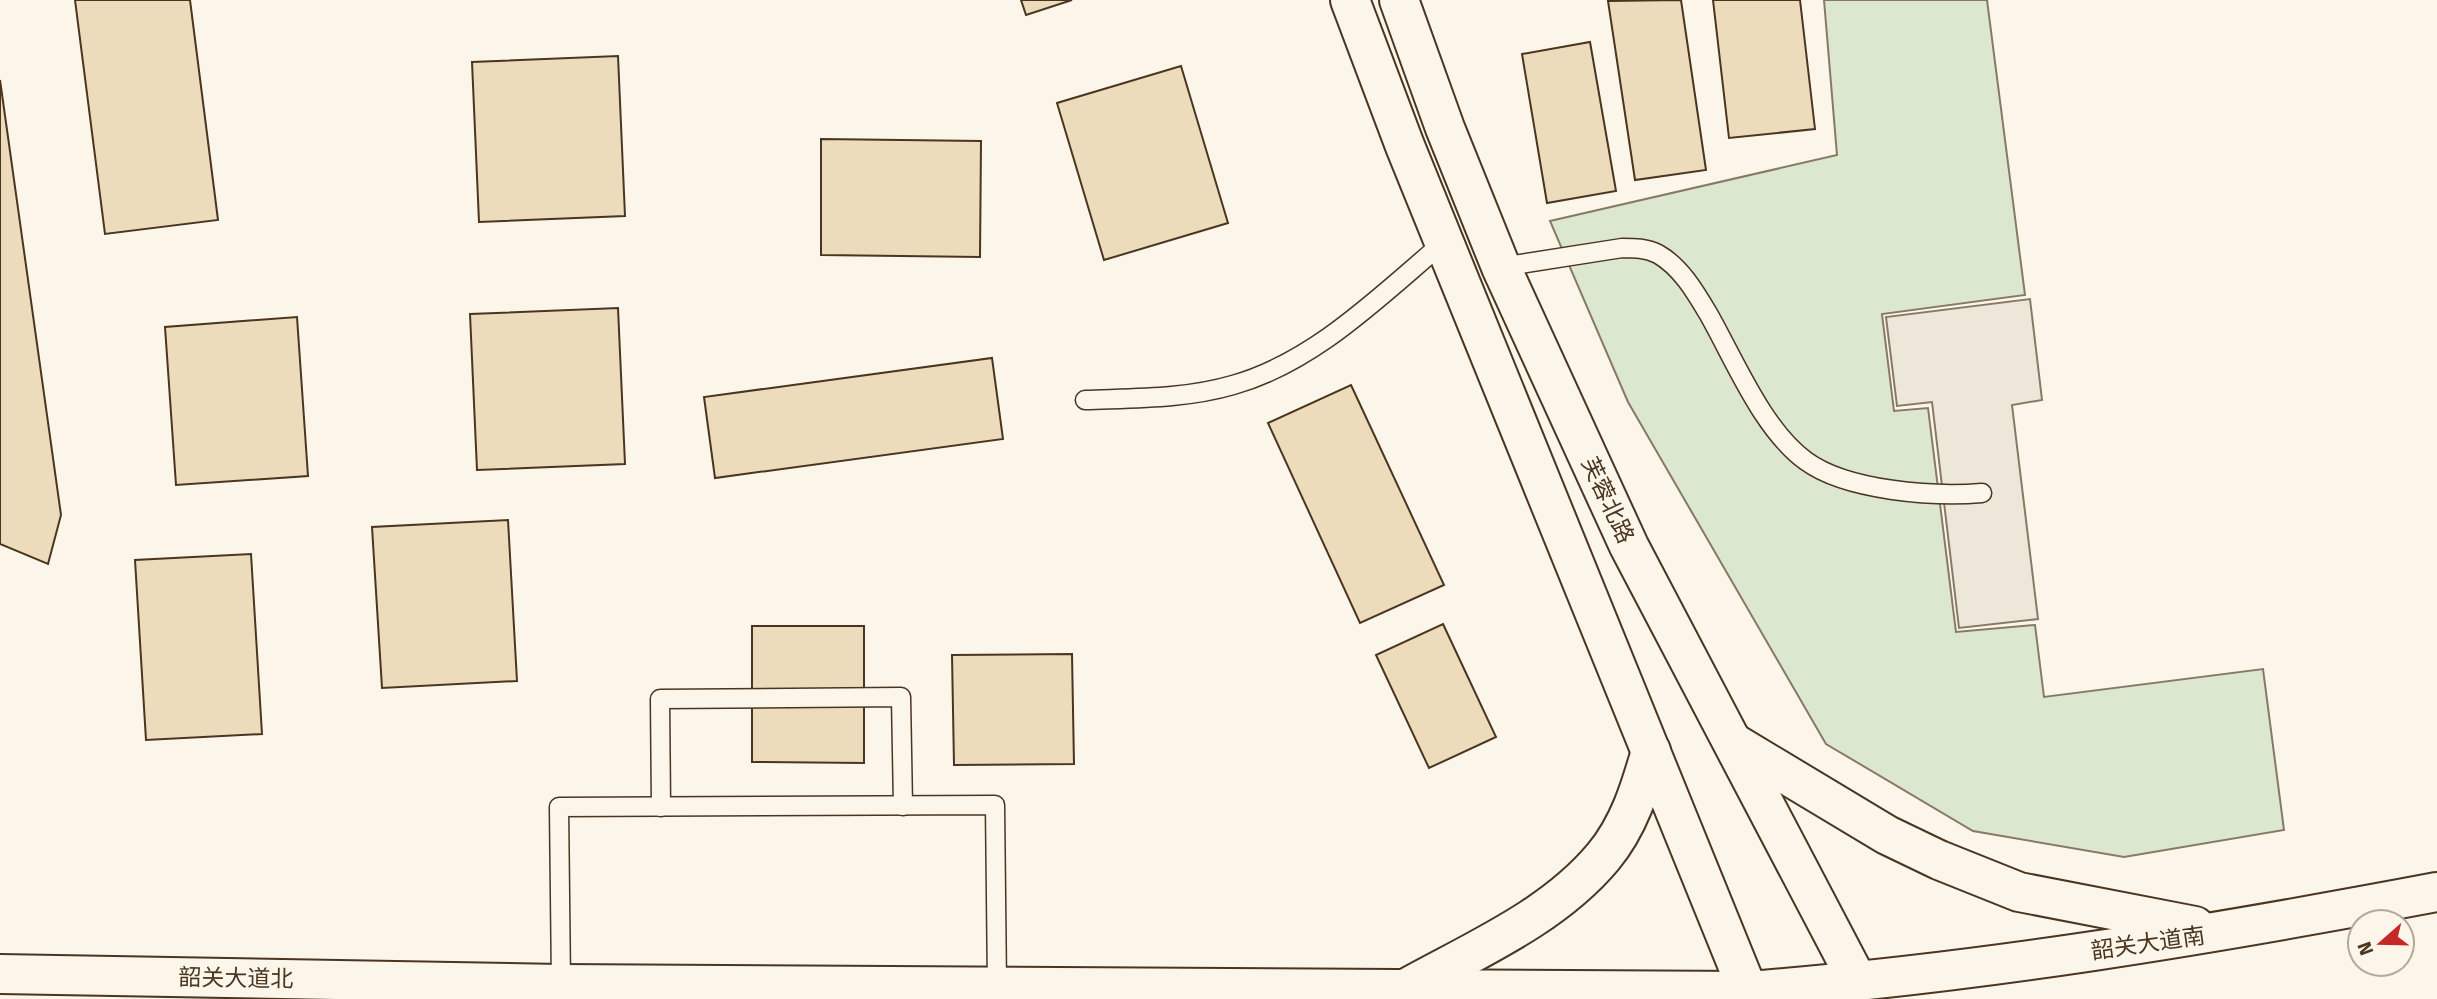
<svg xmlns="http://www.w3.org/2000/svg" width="2437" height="999" font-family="'Fira Sans','Noto Sans SC',sans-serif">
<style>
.green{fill:#dce7d0;stroke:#887966;stroke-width:2}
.parking{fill:#ede7d9;stroke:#887966;stroke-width:2}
.building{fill:#ecdcbc;stroke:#4a3520;stroke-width:2}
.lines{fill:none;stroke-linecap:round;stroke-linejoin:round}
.service-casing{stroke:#4a3520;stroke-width:21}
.secondary-casing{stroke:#4a3520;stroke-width:42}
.trunk-casing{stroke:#4a3520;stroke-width:42}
.service{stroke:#fbf6e9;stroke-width:18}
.secondary{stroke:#fbf6e9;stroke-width:38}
.trunk{stroke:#fbf6e9;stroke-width:38}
.labels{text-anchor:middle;stroke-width:5;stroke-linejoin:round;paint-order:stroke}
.street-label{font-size:23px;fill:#4a3520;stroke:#fbf6e9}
</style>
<rect width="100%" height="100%" fill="#fbf6e9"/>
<!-- green -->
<path class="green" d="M 1824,0 L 1987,0 L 2025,295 L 1882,314 L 1894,411 L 1928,408 L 1956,632 L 2035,625 L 2044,697 L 2263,669 L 2284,830 L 2124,857 L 1973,831 L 1826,744 L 1628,402 L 1550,221 L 1837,155 Z"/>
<!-- parking -->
<path class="parking" d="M 2030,299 L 2042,400 L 2012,405 L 2038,619 L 1959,628 L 1932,402 L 1897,406 L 1886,317 Z"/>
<!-- building -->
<g class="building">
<path d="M 75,0 L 190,0 L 218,220 L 105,234 Z"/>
<path d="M 1021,0 L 1072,0 L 1026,15 Z"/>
<path d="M 1681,0 L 1706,170 L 1635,180 L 1608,1 Z"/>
<path d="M 1713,0 L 1800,0 L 1815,129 L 1729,138 Z"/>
<path d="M 1590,42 L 1616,191 L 1547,203 L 1522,54 Z"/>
<path d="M 618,56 L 625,216 L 479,222 L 472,62 Z"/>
<path d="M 1181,66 L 1228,223 L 1104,260 L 1057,103 Z"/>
<path d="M 0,80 L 61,515 L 48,564 L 0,544 Z"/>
<path d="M 821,139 L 981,141 L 980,257 L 821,255 Z"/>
<path d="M 618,308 L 625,464 L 477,470 L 470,314 Z"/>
<path d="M 297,317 L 308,476 L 176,485 L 165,327 Z"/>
<path d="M 992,358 L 1003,439 L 715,478 L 704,397 Z"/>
<path d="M 1351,385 L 1444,585 L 1360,623 L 1268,423 Z"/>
<path d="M 508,520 L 517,681 L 382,688 L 372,527 Z"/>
<path d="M 251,554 L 262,734 L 146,740 L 135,560 Z"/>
<path d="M 1443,624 L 1496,737 L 1429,768 L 1376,655 Z"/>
<path d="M 752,626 L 864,626 L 864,763 L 752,762 Z"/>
<path d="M 1072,654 L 1074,764 L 954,765 L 952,655 Z"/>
</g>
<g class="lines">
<defs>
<g id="service">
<path d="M 1501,267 L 1622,248 C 1635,248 1646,248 1658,254 C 1681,267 1696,293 1709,315 C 1735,361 1763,430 1806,461 C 1847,491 1934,497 1982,493"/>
<path d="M 1085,400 C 1135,398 1185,399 1233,385 C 1315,362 1381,295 1444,242"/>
<path d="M 661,807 L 660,699 L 901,697 L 903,806"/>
<path d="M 561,984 L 559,807 L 995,805 L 997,987"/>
</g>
<g id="secondary">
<path d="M 1350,0 L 1405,146 L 1748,991"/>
<path d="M 1399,0 L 1445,128 L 1501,267 L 1629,546 L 1858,982"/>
</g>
<g id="trunk">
<path d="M 1734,743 L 1887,835 L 1939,860 L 2019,892 L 2195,926"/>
<path d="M 0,974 L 561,984 L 1748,991 C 1980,973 2209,935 2437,892"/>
<path d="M 1405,989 C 1473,951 1552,918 1603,857 C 1629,826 1640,789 1651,751"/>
</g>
</defs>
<!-- service casing -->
<use href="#service" class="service-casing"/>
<!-- secondary casing -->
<use href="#secondary" class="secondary-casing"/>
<!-- trunk casing -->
<use href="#trunk" class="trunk-casing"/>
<!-- service -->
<use href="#service" class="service"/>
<!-- secondary -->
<use href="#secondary" class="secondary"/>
<!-- trunk -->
<use href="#trunk" class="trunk"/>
</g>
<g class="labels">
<!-- street labels -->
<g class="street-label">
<text transform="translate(1608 500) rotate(65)" y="8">芙蓉北路</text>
<text transform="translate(2148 943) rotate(-8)" y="8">韶关大道南</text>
<text transform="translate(236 978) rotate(1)" y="8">韶关大道北</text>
</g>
</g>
<!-- north arrow -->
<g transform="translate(2381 943) rotate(250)"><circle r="33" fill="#fbf6e9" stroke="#b4a999" stroke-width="2"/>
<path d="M0-5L12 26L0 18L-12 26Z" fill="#c62828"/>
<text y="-10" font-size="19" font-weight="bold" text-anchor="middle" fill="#4a3520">N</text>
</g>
</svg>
